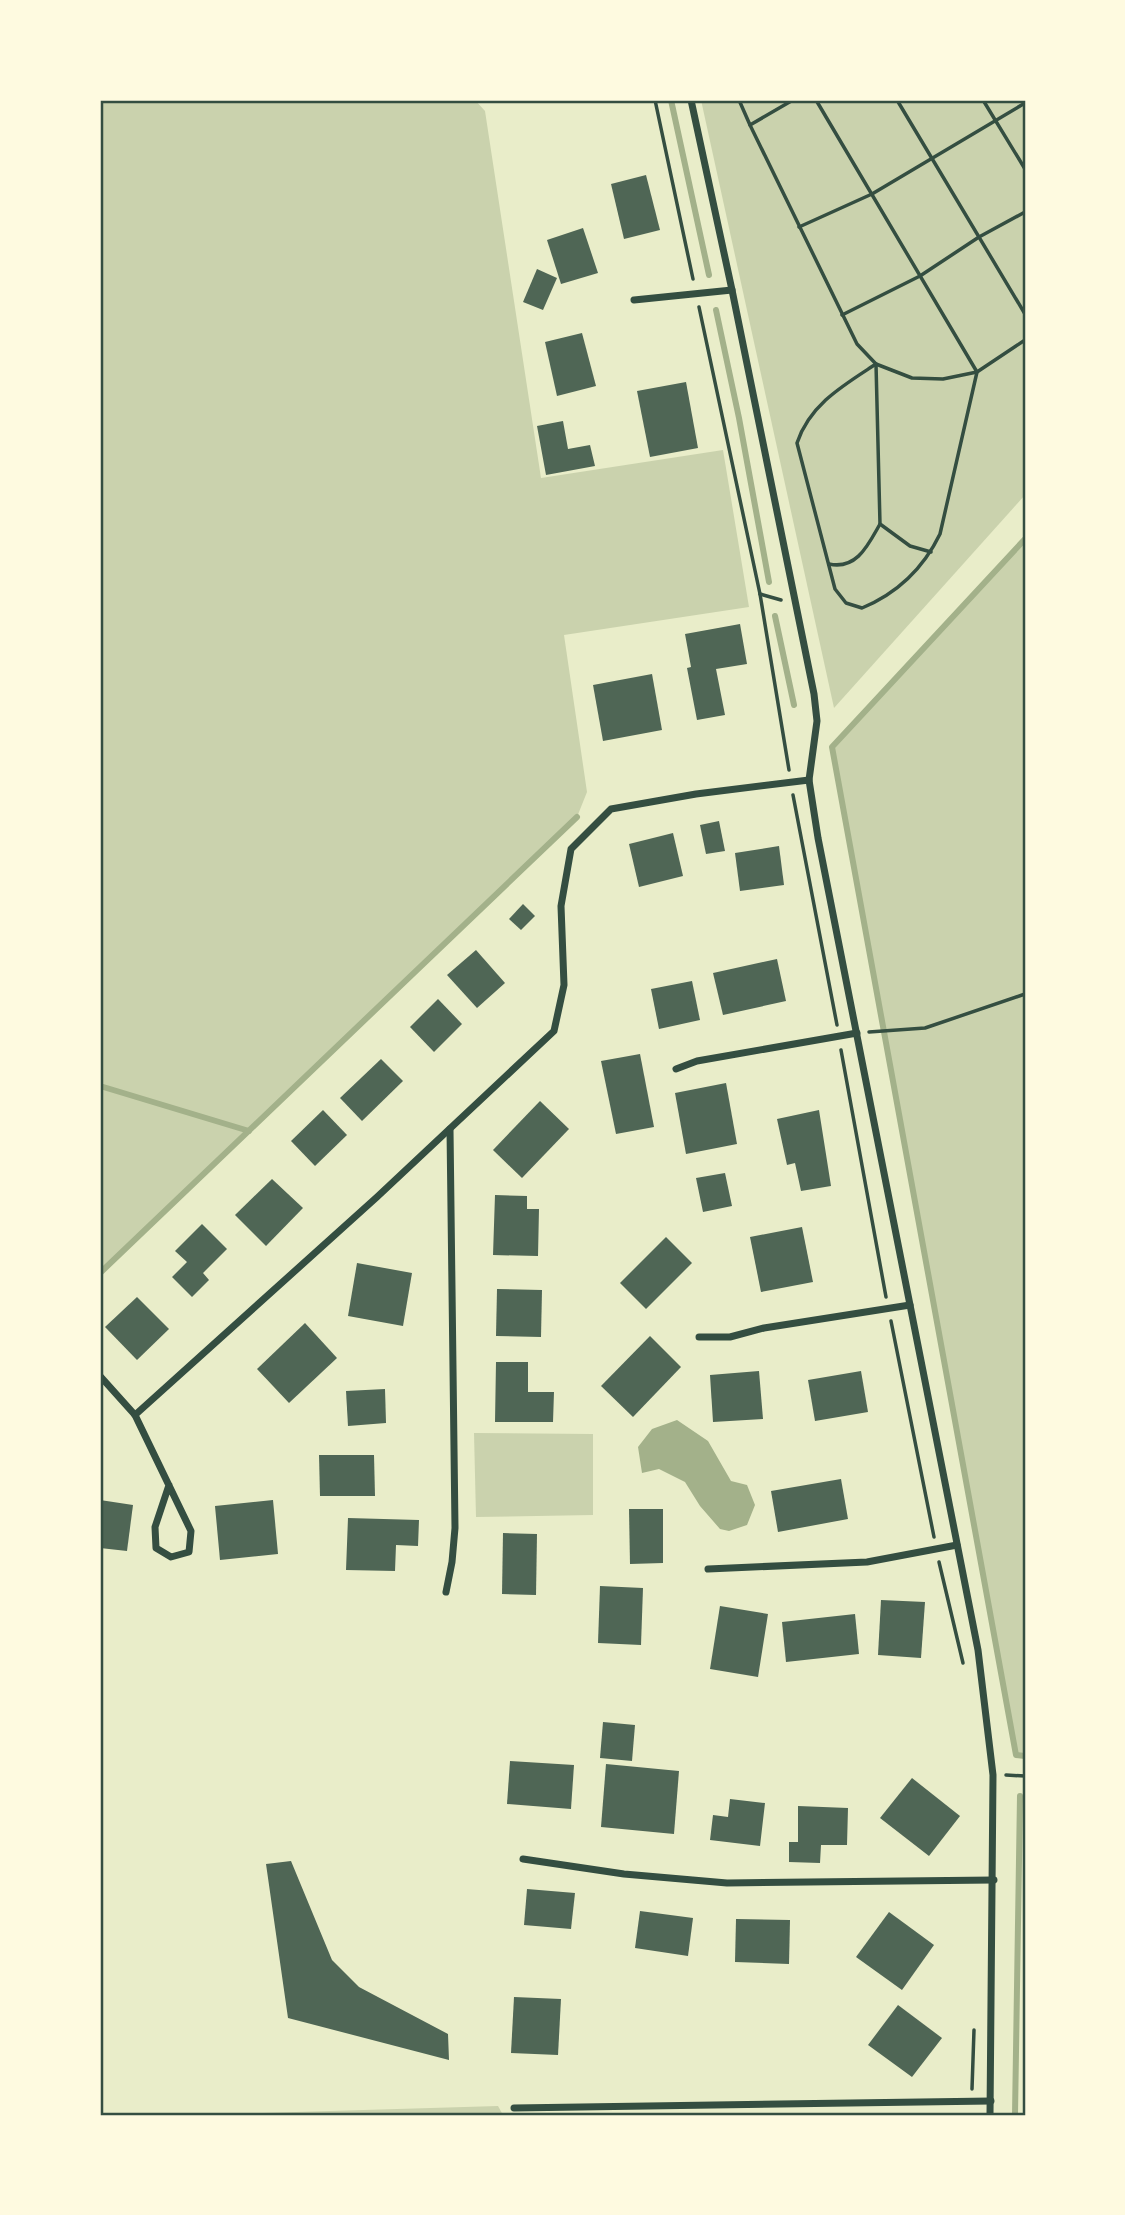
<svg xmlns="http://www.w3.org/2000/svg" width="1125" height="2215" font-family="Inter,sans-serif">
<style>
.green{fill:#cad2ad}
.water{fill:#a3b18a}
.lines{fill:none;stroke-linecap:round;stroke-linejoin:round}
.stream{stroke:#a3b18a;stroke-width:6}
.building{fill:#4f6655}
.path{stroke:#344e41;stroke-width:3.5}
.minor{stroke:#344e41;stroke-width:7}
.neatline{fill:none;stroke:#344e41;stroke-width:2.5}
</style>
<rect width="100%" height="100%" fill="#e9edc9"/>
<!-- green -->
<g class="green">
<path d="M 100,100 L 475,100 L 485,111 L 541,478 L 723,450 L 749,607 L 564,635 L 587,792 L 577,817 L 100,1273 Z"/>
<path d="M 701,100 L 1025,100 L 1025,495 L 834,708 Z"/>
<path d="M 1025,539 L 1025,1756 L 1016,1755 L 832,747 Z"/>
<path d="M 474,1433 L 593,1434 L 593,1515 L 476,1517 Z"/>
<path d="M 498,2106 L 503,2115 L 199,2115 Z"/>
</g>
<!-- water -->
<path class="water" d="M 677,1420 L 708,1441 L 731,1481 L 747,1485 L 755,1505 L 747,1525 L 729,1531 L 720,1529 L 700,1506 L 685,1482 L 659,1469 L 642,1473 L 638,1447 L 652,1429 Z"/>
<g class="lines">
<!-- stream -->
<g class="stream">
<path d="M 671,100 L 709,275"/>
<path d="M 716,310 L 739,418 L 769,582"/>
<path d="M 1025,539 L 832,747 L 1016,1755 L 1025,1756"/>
<path d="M 775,616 L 794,705"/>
<path d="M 100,1086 L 249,1131"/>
<path d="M 100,1273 L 577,817"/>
<path d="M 1015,2115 L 1020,1796"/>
</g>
</g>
<!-- building -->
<g class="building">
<path d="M 646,175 L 660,230 L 624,239 L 611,184 Z"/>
<path d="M 583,228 L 598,273 L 561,284 L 547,240 Z"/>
<path d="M 537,269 L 557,278 L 543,310 L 523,302 Z"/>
<path d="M 582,333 L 596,386 L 557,396 L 545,342 Z"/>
<path d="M 686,382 L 698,448 L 650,457 L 637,391 Z"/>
<path d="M 563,421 L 568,449 L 590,445 L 595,466 L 546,475 L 537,426 Z"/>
<path d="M 740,624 L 747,664 L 716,669 L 725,715 L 697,720 L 687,668 L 691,667 L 685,634 Z"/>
<path d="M 652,674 L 662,730 L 603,741 L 593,685 Z"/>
<path d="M 719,821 L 725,851 L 706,854 L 700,825 Z"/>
<path d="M 673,833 L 683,876 L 639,887 L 629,844 Z"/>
<path d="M 779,846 L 784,885 L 740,891 L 735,853 Z"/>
<path d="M 523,904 L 535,916 L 521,930 L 509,919 Z"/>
<path d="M 476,950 L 505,983 L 477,1008 L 447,975 Z"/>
<path d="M 777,959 L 786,1001 L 723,1015 L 713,973 Z"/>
<path d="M 692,981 L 700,1020 L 659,1029 L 651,989 Z"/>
<path d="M 438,999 L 462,1024 L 434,1052 L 410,1027 Z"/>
<path d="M 640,1054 L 654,1127 L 616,1134 L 601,1061 Z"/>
<path d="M 381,1059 L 403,1081 L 362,1121 L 340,1098 Z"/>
<path d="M 726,1083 L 737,1144 L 686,1154 L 675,1093 Z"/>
<path d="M 540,1101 L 569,1129 L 522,1178 L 493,1150 Z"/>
<path d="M 323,1110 L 347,1135 L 315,1166 L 291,1141 Z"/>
<path d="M 819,1110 L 831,1186 L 801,1191 L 795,1163 L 787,1165 L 777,1119 Z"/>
<path d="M 725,1173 L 732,1206 L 703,1212 L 696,1178 Z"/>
<path d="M 272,1179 L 303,1208 L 266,1246 L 235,1215 Z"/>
<path d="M 495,1195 L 527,1196 L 527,1209 L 539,1209 L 538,1256 L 493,1255 Z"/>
<path d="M 202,1224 L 227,1249 L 203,1273 L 209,1280 L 192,1297 L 172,1277 L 187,1262 L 175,1251 Z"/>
<path d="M 802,1227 L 813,1282 L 761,1292 L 750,1237 Z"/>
<path d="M 666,1237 L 692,1263 L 646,1309 L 620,1283 Z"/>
<path d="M 357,1263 L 412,1273 L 403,1326 L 348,1316 Z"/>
<path d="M 497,1289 L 542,1290 L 541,1337 L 496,1336 Z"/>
<path d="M 137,1297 L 169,1329 L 137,1360 L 105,1327 Z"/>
<path d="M 305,1323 L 337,1358 L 289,1403 L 257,1369 Z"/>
<path d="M 650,1336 L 681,1367 L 633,1417 L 601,1386 Z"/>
<path d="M 496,1362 L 528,1362 L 528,1392 L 554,1392 L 553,1422 L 495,1422 Z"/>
<path d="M 759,1371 L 763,1419 L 713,1422 L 710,1375 Z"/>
<path d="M 861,1371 L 868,1412 L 815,1421 L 808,1380 Z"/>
<path d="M 385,1389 L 386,1423 L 348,1426 L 346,1391 Z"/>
<path d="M 319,1455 L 374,1455 L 375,1496 L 320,1496 Z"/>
<path d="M 841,1479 L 848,1519 L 778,1532 L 771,1491 Z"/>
<path d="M 100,1500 L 133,1505 L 127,1551 L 100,1548 Z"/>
<path d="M 273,1500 L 278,1554 L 220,1560 L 215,1506 Z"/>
<path d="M 629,1509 L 663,1509 L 663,1563 L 630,1564 Z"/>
<path d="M 348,1518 L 419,1520 L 418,1546 L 396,1545 L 395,1571 L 346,1570 Z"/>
<path d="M 503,1533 L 537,1534 L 536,1595 L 502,1594 Z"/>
<path d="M 600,1586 L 643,1588 L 641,1645 L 598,1643 Z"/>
<path d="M 881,1600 L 925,1602 L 921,1658 L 878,1655 Z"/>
<path d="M 720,1606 L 768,1614 L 758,1677 L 710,1669 Z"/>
<path d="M 855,1614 L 859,1654 L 786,1662 L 782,1622 Z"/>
<path d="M 603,1722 L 635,1725 L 632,1761 L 600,1758 Z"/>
<path d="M 510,1761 L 574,1765 L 571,1809 L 507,1804 Z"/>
<path d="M 606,1764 L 679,1771 L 674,1834 L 601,1827 Z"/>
<path d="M 912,1778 L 960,1816 L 929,1856 L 880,1818 Z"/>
<path d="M 730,1799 L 765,1803 L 760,1846 L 710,1840 L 713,1815 L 728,1817 Z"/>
<path d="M 798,1806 L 848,1808 L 847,1845 L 821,1845 L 820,1863 L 789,1862 L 789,1842 L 798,1842 Z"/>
<path d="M 291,1861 L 332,1960 L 359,1987 L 448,2034 L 449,2060 L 288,2018 L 266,1864 Z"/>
<path d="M 527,1889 L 575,1893 L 571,1929 L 524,1925 Z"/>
<path d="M 640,1911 L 693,1918 L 688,1956 L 635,1948 Z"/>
<path d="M 889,1912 L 934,1945 L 902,1990 L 856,1957 Z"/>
<path d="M 736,1919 L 790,1920 L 789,1964 L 735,1962 Z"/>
<path d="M 514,1997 L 561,1999 L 558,2055 L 511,2053 Z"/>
<path d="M 898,2005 L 942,2038 L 912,2077 L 868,2045 Z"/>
</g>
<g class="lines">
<!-- path -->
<g class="path">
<path d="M 655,100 L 693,279"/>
<path d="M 739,100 L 750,125 L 857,344 L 876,364 L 912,378 L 943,379 L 977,372 L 1025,340"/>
<path d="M 816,100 L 977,372 L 940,534 C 923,569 898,593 862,608 L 846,603 L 835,589 L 797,443 C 810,404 844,385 876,364"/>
<path d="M 897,100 L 1025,314"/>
<path d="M 983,100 L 1025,169"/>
<path d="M 750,125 L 793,100"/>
<path d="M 799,227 L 872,194 L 1025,103"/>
<path d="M 699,307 L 760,594 L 789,770"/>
<path d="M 842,315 L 920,276 L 979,237 L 1025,212"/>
<path d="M 876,364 L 880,524 L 910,546 L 931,552"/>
<path d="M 829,564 C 857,570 868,545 880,524"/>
<path d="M 760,594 L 781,600"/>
<path d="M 793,795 L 837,1025"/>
<path d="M 869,1032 L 925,1028 L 1025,994"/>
<path d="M 841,1050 L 886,1297"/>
<path d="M 891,1321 L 934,1537"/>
<path d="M 939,1562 L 963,1663"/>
<path d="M 1006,1775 L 1025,1776"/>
<path d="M 972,2089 L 974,2030"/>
</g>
<!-- minor -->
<g class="minor">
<path d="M 691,100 L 732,290 L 814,694 L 817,721 L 809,780 L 818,838 L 978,1650 L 993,1775 L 990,2115"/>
<path d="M 634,300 L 732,290"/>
<path d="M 676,1069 L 697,1061 L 857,1033"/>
<path d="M 699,1337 L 730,1337 L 764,1328 L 910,1305"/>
<path d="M 100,1376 L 135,1415 L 191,1531 L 189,1552 L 171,1557 L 156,1548 L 155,1527 L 169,1485"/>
<path d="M 135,1415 L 377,1197 L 554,1031 L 564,985 L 561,906 L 571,849 L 611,809 L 696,794 L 809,780"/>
<path d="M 708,1569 L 867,1562 L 957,1545"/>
<path d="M 446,1592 L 452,1562 L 455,1528 L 450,1129"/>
<path d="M 523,1859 L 624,1874 L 727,1883 L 994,1880"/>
<path d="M 514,2108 L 991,2101"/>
</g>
</g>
<!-- border -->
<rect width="1125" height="2215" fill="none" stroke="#fefae0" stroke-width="203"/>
<rect x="102" y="102" width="922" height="2012" class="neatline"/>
</svg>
